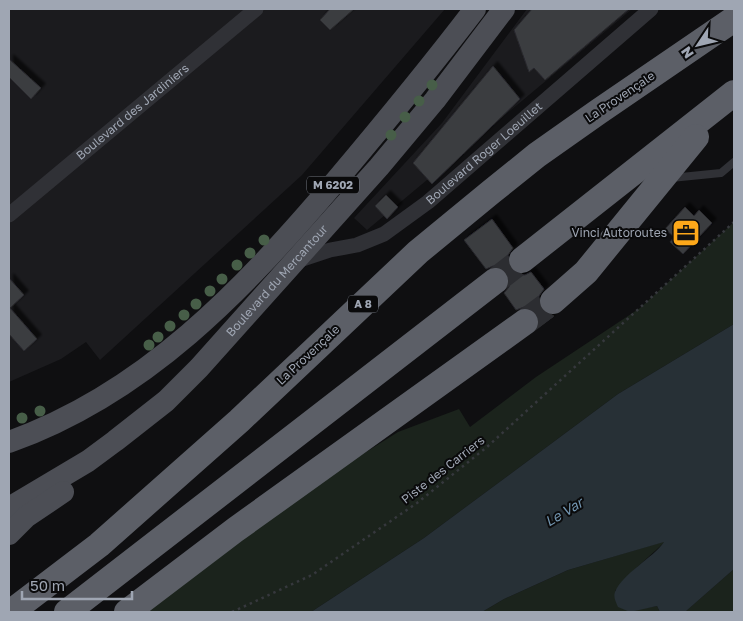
<svg xmlns="http://www.w3.org/2000/svg" width="743" height="621" font-family="'Golos Text',sans-serif">
<style>
.built{fill:#1b1b1e}
.green{fill:#1b231c}
.water{fill:#273036}
.building{fill:#3b3c41;stroke:#29292d;filter:url(#shadow)}
.lines{fill:none;stroke-linecap:round;stroke-linejoin:round}
.motorway-tunnel{stroke:#2c2d31;stroke-width:26;stroke-dasharray:26 13;stroke-linecap:butt}
.path{stroke:#36383d;stroke-width:2.5;stroke-dasharray:2.5 4;stroke-linecap:butt}
.service{stroke:#303136;stroke-width:8}
.minor{stroke:#303136;stroke-width:15}
.primary{stroke:#4c4e55;stroke-width:22}
.motorway{stroke:#5c5f67;stroke-width:26}
.tree{fill:#475e48}
.labels{text-anchor:middle;stroke-width:4;stroke-linejoin:round;paint-order:stroke}
.shield{fill:#0a0a0b;stroke:#727781;stroke-width:1}
.shield-label{font-size:11px;font-weight:bold;fill:#9fa6b3}
.street-label{font-size:12px;fill:#9fa6b3;stroke:#0a0a0b}
.poi-label{font-size:12px;fill:#9fa6b3;stroke:#0a0a0b;text-anchor:end}
.water-label{font-size:14px;font-style:italic;fill:#7396b1;stroke:#0a0a0b}
</style>
<defs>
<filter id="shadow"><feDropShadow dx="4.5" dy="-4.5" stdDeviation="1" flood-color="#0009"/></filter>
</defs>
<rect width="100%" height="100%" fill="#0f0f11"/>
<!-- built -->
<g class="built">
<path d="M 9,9 L 445,9 L 302,175 L 100,360 L 86,342 L 61,359 L 9,382 Z"/>
<path d="M 527,9 L 632,9 L 367,230 L 354,218 L 442,123 Z"/>
</g>
<!-- green -->
<g class="green">
<path d="M 734,222 L 734,324 L 618,394 L 424,538 L 311,612 L 143,612 L 302,492 L 398,432 L 459,409 L 470,427 L 536,377 L 640,308 Z"/>
<path d="M 666,541 L 634,570 L 615,591 L 645,608 L 657,606 L 660,612 L 482,612 L 504,599 L 568,570 Z"/>
<path d="M 734,569 L 734,612 L 685,612 L 686,611 Z"/>
</g>
<!-- water -->
<path class="water" d="M 734,324 L 734,569 L 685,612 L 660,612 L 657,606 L 630,612 L 618,607 C 616,602 613,597 615,592 C 623,573 653,558 664,542 L 568,570 L 504,599 L 482,612 L 311,612 L 424,538 L 618,394 Z"/>
<!-- building -->
<g class="building">
<path d="M 330,9 L 354,9 L 330,30 L 320,20 Z"/>
<path d="M 532,9 L 629,9 L 545,80 L 534,68 L 529,72 L 514,30 Z"/>
<path d="M 9,59 L 41,88 L 31,99 L 9,77 Z"/>
<path d="M 493,66 L 520,99 L 432,184 L 413,163 Z"/>
<path d="M 386,195 L 398,207 L 387,219 L 375,206 Z"/>
<path d="M 685,207 L 694,216 L 699,210 L 712,223 L 683,254 L 670,242 L 674,237 L 665,229 Z"/>
<path d="M 492,219 L 513,248 L 508,255 L 507,262 L 510,269 L 517,274 L 525,275 L 531,272 L 544,289 L 539,296 L 538,304 L 542,311 L 554,316 L 539,327 L 540,320 L 537,313 L 532,309 L 524,307 L 516,310 L 504,293 L 509,287 L 510,279 L 507,271 L 501,267 L 493,266 L 486,269 L 464,240 Z"/>
<path d="M 9,278 L 24,295 L 10,308 L 37,339 L 24,351 L 9,334 Z"/>
</g>
<g class="lines">
<!-- motorway-tunnel -->
<g class="motorway-tunnel">
<path d="M 495,281 L 522,260"/>
<path d="M 525,322 L 553,301"/>
</g>
<!-- path -->
<path class="path" d="M 232,612 L 312,575 L 417,503 L 487,447 L 734,222"/>
<!-- service -->
<path class="service" d="M 671,178 L 721,173 L 734,162"/>
<!-- minor -->
<g class="minor">
<path id="s1" d="M 9,215 L 256,9"/>
<path id="s2" d="M 297,261 L 330,250 L 357,245 L 384,234 L 428,202 L 651,9"/>
</g>
<!-- primary -->
<g class="primary">
<path d="M 9,442 C 146,393 243,290 335,182 C 383,125 430,68 475,9"/>
<path id="s3" d="M 9,508 L 88,461 L 115,441 L 166,401 L 199,368 L 379,167 L 435,100 L 504,9"/>
<path d="M 9,534 L 26,517 L 63,492"/>
</g>
<!-- motorway -->
<g class="motorway">
<path d="M 522,260 L 734,93"/>
<path d="M 553,301 L 586,272 L 696,137"/>
<path d="M 11,612 L 99,545 L 239,421 L 418,252 L 491,192 L 537,155 L 598,112 L 734,19"/>
<path d="M 67,612 L 495,281"/>
<path d="M 127,612 L 235,530 L 525,322"/>
</g>
</g>
<!-- trees -->
<g class="tree">
<circle cx="432" cy="85" r="5.5"/>
<circle cx="419" cy="101" r="5.5"/>
<circle cx="405" cy="117" r="5.5"/>
<circle cx="391" cy="135" r="5.5"/>
<circle cx="264" cy="240" r="5.5"/>
<circle cx="250" cy="253" r="5.5"/>
<circle cx="237" cy="265" r="5.5"/>
<circle cx="222" cy="279" r="5.5"/>
<circle cx="210" cy="291" r="5.5"/>
<circle cx="196" cy="304" r="5.5"/>
<circle cx="184" cy="315" r="5.5"/>
<circle cx="170" cy="326" r="5.5"/>
<circle cx="158" cy="337" r="5.5"/>
<circle cx="149" cy="345" r="5.5"/>
<circle cx="40" cy="411" r="5.5"/>
<circle cx="22" cy="418" r="5.5"/>
</g>
<!-- icons -->
<defs>
<symbol id="office-square" viewBox="-11 -11 22 22"><rect x="-9" y="-9" width="18" height="18" rx="4" fill="#fda81a" stroke="#0a0a0b"/><path d="M-6-3h4V-5.5h4V-3h4V5H-6ZM-1-4.5V-3h2v-1.5ZM-6 0V1H6V0Z" fill="#111"/></symbol>
</defs>
<g fill-rule="evenodd">
<use href="#office-square" x="670" y="217" width="32" height="32"/>
</g>
<g class="labels">
<!-- shield labels -->
<g class="shield">
<rect x="307" y="176.5" width="52" height="17" rx="4"/>
<rect x="348" y="295.5" width="30" height="17" rx="4"/>
</g>
<g class="shield-label">
<text x="333" y="189">M 6202</text>
<text x="363" y="308">A 8</text>
</g>
<!-- street labels -->
<g class="street-label">
<text transform="translate(620 97) rotate(-34)" y="4">La Provençale</text>
<text dy="4" stroke="none"><textPath href="#s1" startOffset="161">Boulevard des Jardiniers</textPath></text>
<text dy="4" stroke="none"><textPath href="#s2" startOffset="220">Boulevard Roger Loeuillet</textPath></text>
<text dy="4" stroke="none"><textPath href="#s3" startOffset="354">Boulevard du Mercantour</textPath></text>
<text transform="translate(308 355) rotate(-43)" y="4">La Provençale</text>
<text transform="translate(443 470) rotate(-38)" y="4">Piste des Carriers</text>
</g>
<!-- poi labels -->
<g class="poi-label">
<text x="667" y="237">Vinci Autoroutes</text>
</g>
<!-- water labels -->
<g class="water-label">
<text transform="translate(564 512) rotate(-31)" y="5">Le Var</text>
</g>
</g>
<!-- border -->
<rect width="743" height="621" fill="none" stroke="#9fa6b3" stroke-width="20"/>
<!-- north arrow -->
<g transform="translate(698 45) rotate(235)" stroke="#0a0a0b" stroke-width="4" paint-order="stroke">
<path d="M0-4L9 19L0 12L-9 19Z" fill="#9fa6b3"/>
<text y="-8" font-size="14" font-weight="bold" text-anchor="middle" fill="#9fa6b3">N</text>
</g>
<!-- scale -->
<path d="M22 591v8h110v-8" fill="none" stroke="#9fa6b3" stroke-width="2.5"/>
<text x="30" y="591" font-size="15" fill="#9fa6b3" stroke="#0a0a0b" stroke-width="4" paint-order="stroke">50 m</text>
</svg>
